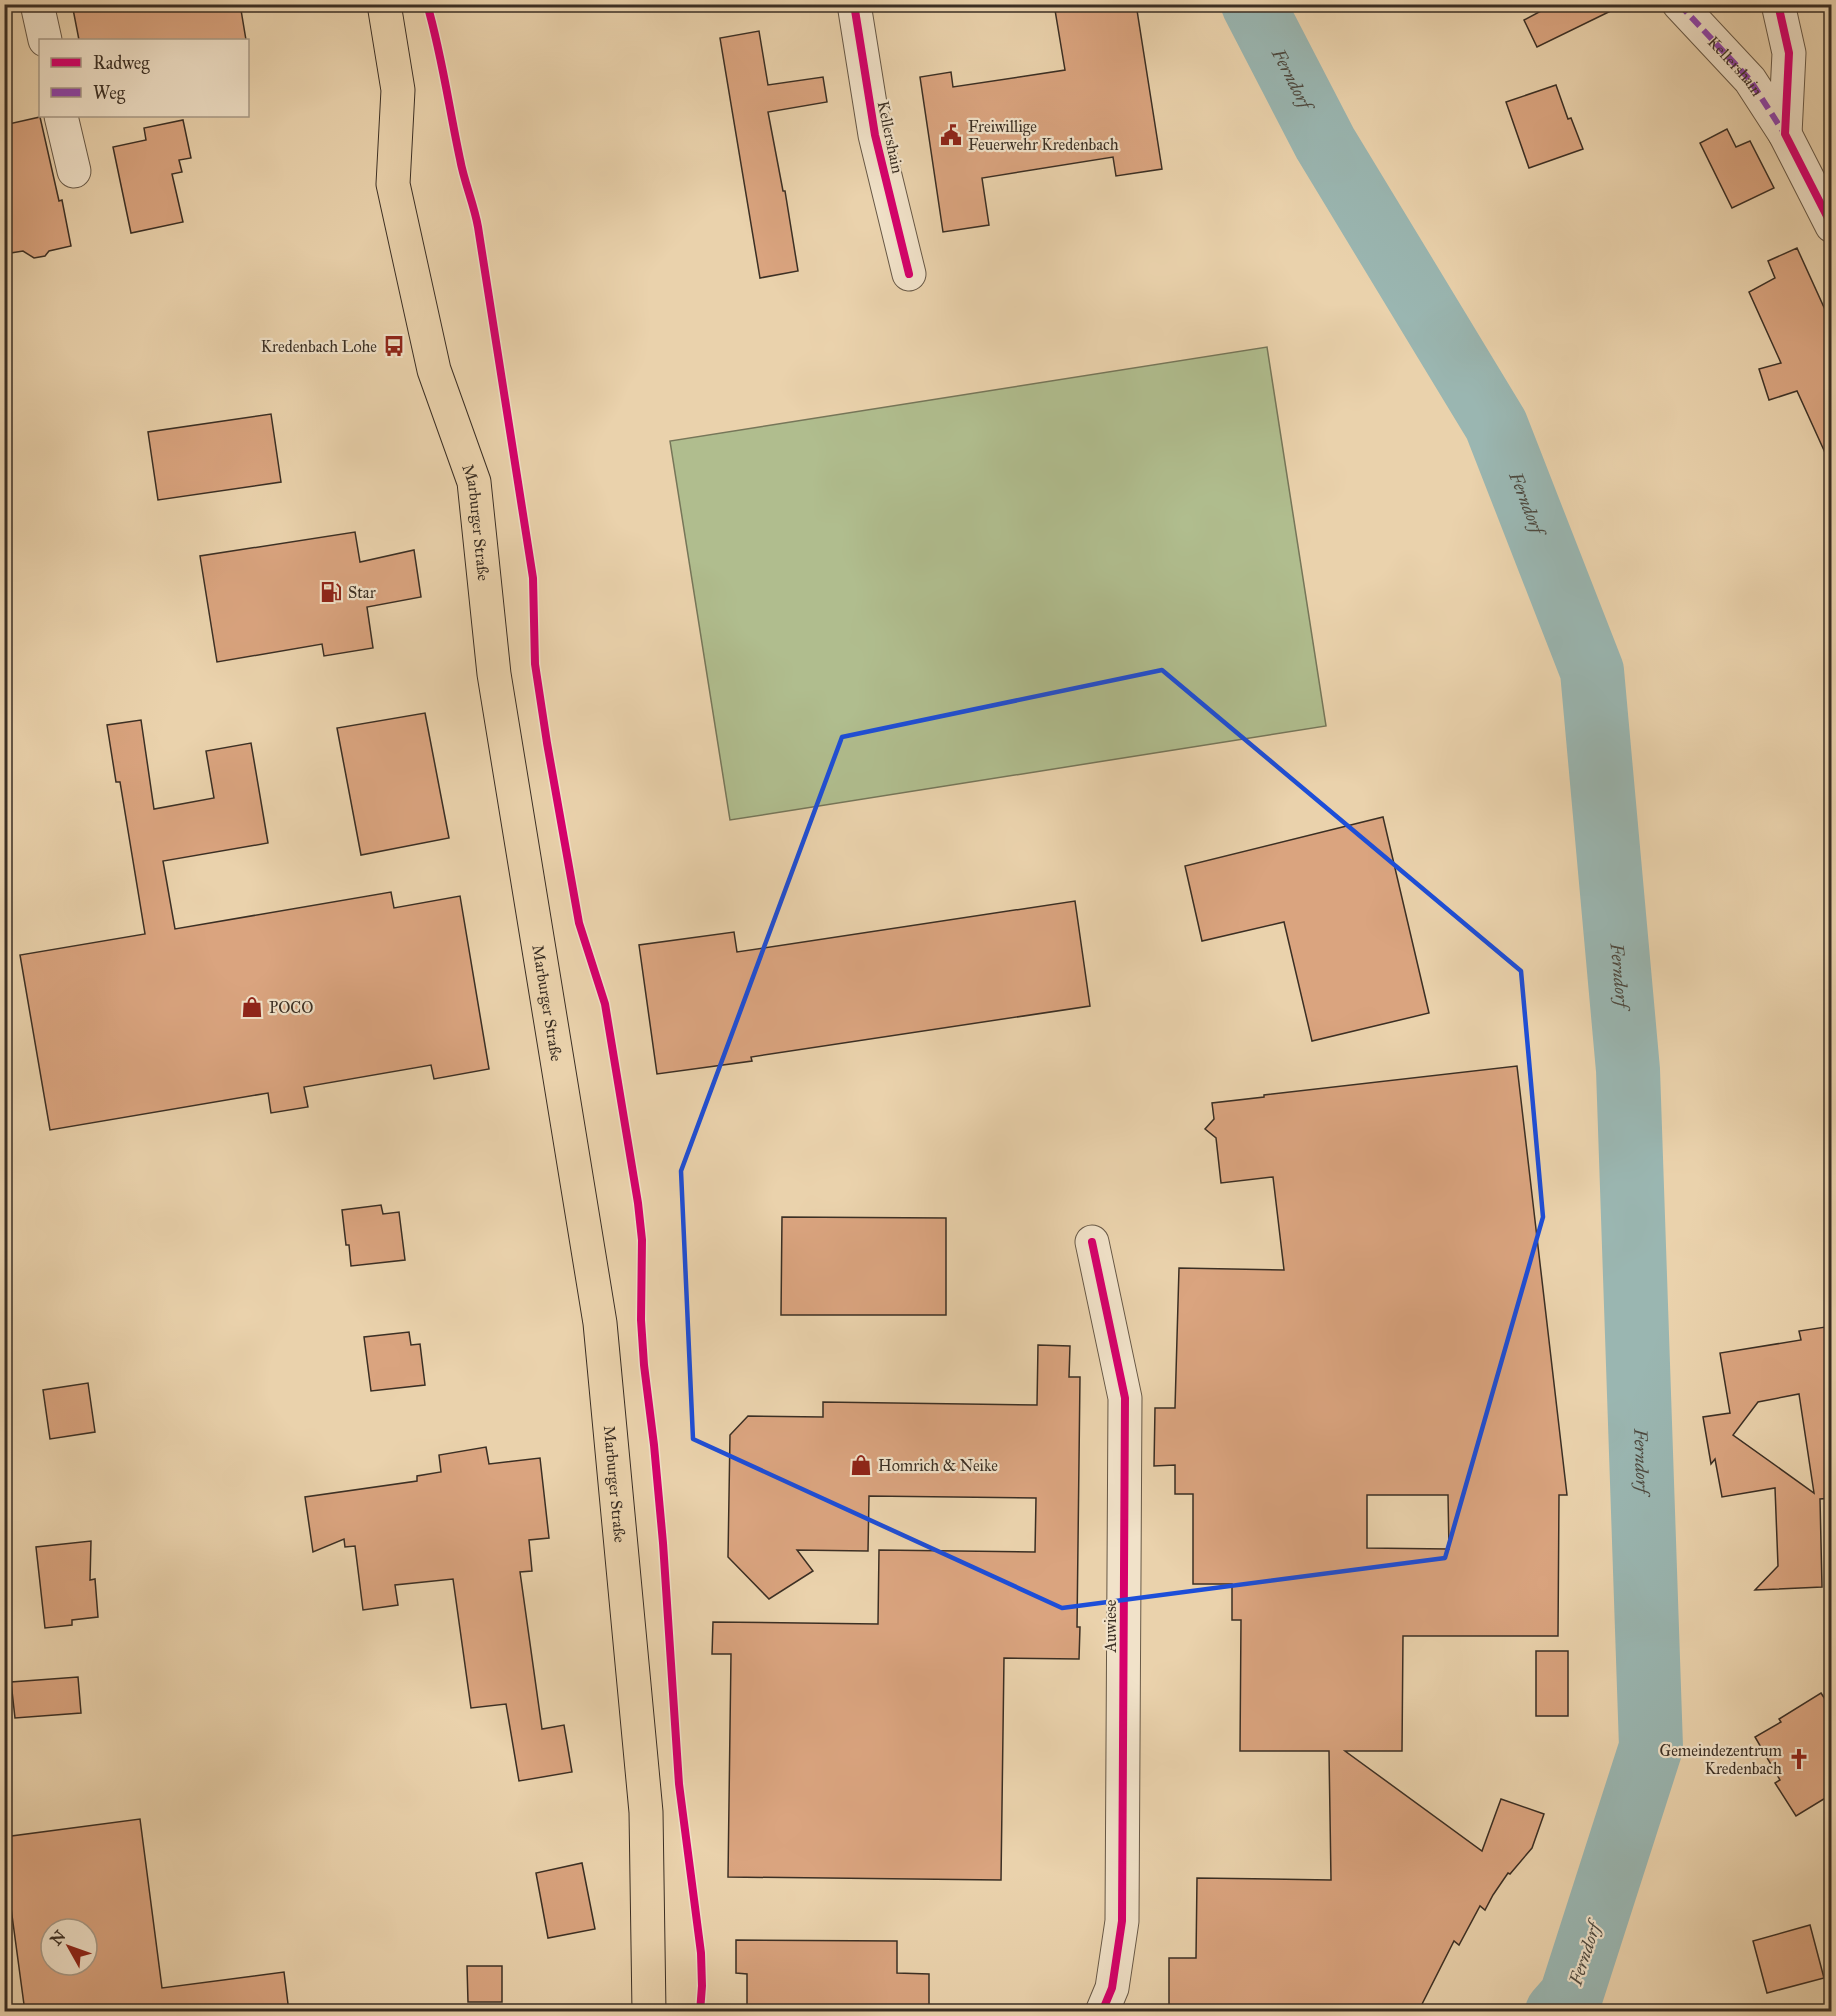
<svg xmlns="http://www.w3.org/2000/svg" width="1836" height="2016" font-family="'IM FELL Great Primer',serif">
<style>
.green{fill:#b0bd8e;stroke:#767659;stroke-width:1.5}
.lines{fill:none;stroke-linecap:round;stroke-linejoin:round}
.river{stroke:#9ab6b1;stroke-width:64}
.building{fill:#daa47f;stroke:#3b2f24;stroke-width:1.5;fill-rule:evenodd}
.minor-casing{stroke:#675846;stroke-width:35}
.major-casing{stroke:#3b2f24;stroke-width:35}
.minor{stroke:#f1e2c9;stroke-width:33}
.major{stroke:#ead2ac;stroke-width:33}
.quiet{stroke:#8e44ad;stroke-width:6;stroke-dasharray:12 6;stroke-linecap:butt}
.cycleway-casing{stroke:#f1e2c9;stroke-width:11}
.cycleway{stroke:#d6006c;stroke-width:8}
.marked{fill:none;stroke:#1d4ed8;stroke-width:4.5;stroke-linejoin:round}
.labels{text-anchor:middle;stroke-width:4.5;stroke-linejoin:round;paint-order:stroke}
.street-label{font-size:16px;fill:#3b2f24;stroke:#f1e2c9}
.poi-label{font-size:16px;fill:#3b2f24;stroke:#f1e2c9;text-anchor:start}
.water-label{font-size:18px;font-style:italic;fill:#4e4a40;stroke:#f1e2c9}
</style>
<rect width="100%" height="100%" fill="#ead2ac"/>
<filter id="stains"><feTurbulence type="fractalNoise" baseFrequency=".00333" numOctaves="4"/><feColorMatrix values="0 0 0 0 .2 0 0 0 0 .09 0 0 0 0 .02 0 0 0 .5 -.17"/></filter>
<radialGradient id="worn" r=".72"><stop offset=".6" stop-color="#630" stop-opacity="0"/><stop offset="1" stop-color="#630" stop-opacity=".3"/></radialGradient>
<!-- green -->
<path class="green" d="M 1267,347 L 1326,726 L 730,820 L 670,441 Z"/>
<g class="lines">
<!-- river -->
<path class="river" id="s1" d="M 1253,4 L 1325,143 L 1496,425 L 1592,671 L 1628,1070 L 1651,1747 L 1571,1996 L 1557,2012"/>
</g>
<!-- building -->
<g class="building">
<path d="M 72,4 L 126,4 L 127,11 L 167,4 L 240,4 L 246,40 L 79,40 Z"/>
<path d="M 1054,4 L 1136,4 L 1162,169 L 1116,176 L 1113,157 L 982,178 L 989,225 L 943,232 L 920,77 L 951,72 L 953,87 L 1065,70 Z"/>
<path d="M 1554,4 L 1625,4 L 1537,47 L 1524,20 Z"/>
<path d="M 759,31 L 768,85 L 823,77 L 827,102 L 768,112 L 783,191 L 785,191 L 798,271 L 760,278 L 720,38 Z"/>
<path d="M 1556,85 L 1568,119 L 1571,118 L 1583,149 L 1529,168 L 1506,102 Z"/>
<path d="M 40,117 L 59,201 L 62,200 L 71,246 L 49,251 L 45,256 L 34,258 L 23,251 L 4,254 L 4,125 Z"/>
<path d="M 183,120 L 191,158 L 179,160 L 182,172 L 172,174 L 183,222 L 131,233 L 113,147 L 146,140 L 144,128 Z"/>
<path d="M 1727,129 L 1736,147 L 1750,141 L 1774,188 L 1732,208 L 1700,143 Z"/>
<path d="M 1797,248 L 1832,325 L 1832,468 L 1797,391 L 1769,400 L 1759,369 L 1781,363 L 1749,292 L 1775,278 L 1768,261 Z"/>
<path d="M 271,414 L 281,482 L 158,500 L 148,432 Z"/>
<path d="M 355,532 L 360,562 L 414,550 L 421,597 L 367,607 L 373,648 L 324,656 L 322,644 L 217,662 L 200,556 Z"/>
<path d="M 425,713 L 449,838 L 361,855 L 337,728 Z"/>
<path d="M 141,720 L 154,809 L 214,798 L 206,751 L 251,743 L 268,843 L 163,861 L 175,929 L 391,892 L 394,908 L 460,896 L 489,1069 L 434,1079 L 431,1065 L 304,1087 L 308,1107 L 271,1113 L 268,1093 L 50,1130 L 20,955 L 145,934 L 120,782 L 116,782 L 107,725 Z"/>
<path d="M 1383,817 L 1429,1013 L 1312,1041 L 1284,922 L 1202,941 L 1185,866 Z"/>
<path d="M 1075,901 L 1090,1006 L 751,1057 L 752,1061 L 657,1074 L 639,945 L 734,932 L 737,952 Z"/>
<path d="M 1517,1066 L 1567,1495 L 1559,1495 L 1558,1636 L 1403,1636 L 1402,1751 L 1345,1751 L 1482,1851 L 1501,1799 L 1544,1814 L 1532,1848 L 1510,1874 L 1508,1873 L 1493,1895 L 1485,1910 L 1480,1906 L 1459,1945 L 1454,1941 L 1418,2012 L 1169,2012 L 1169,1958 L 1196,1958 L 1197,1878 L 1331,1880 L 1329,1751 L 1240,1751 L 1241,1620 L 1232,1620 L 1232,1584 L 1193,1584 L 1193,1494 L 1175,1494 L 1175,1465 L 1154,1466 L 1155,1408 L 1175,1408 L 1179,1268 L 1284,1270 L 1273,1177 L 1221,1183 L 1216,1138 L 1205,1129 L 1214,1119 L 1212,1103 L 1264,1097 L 1264,1095 ZM 1367,1495 L 1448,1495 L 1449,1549 L 1367,1548 Z"/>
<path d="M 381,1205 L 383,1214 L 399,1212 L 405,1260 L 351,1266 L 349,1245 L 346,1245 L 342,1210 Z"/>
<path d="M 782,1217 L 946,1218 L 946,1315 L 781,1315 Z"/>
<path d="M 1832,1326 L 1832,1498 L 1820,1499 L 1822,1587 L 1755,1590 L 1778,1566 L 1775,1488 L 1722,1497 L 1715,1459 L 1711,1464 L 1703,1417 L 1730,1413 L 1720,1353 L 1801,1340 L 1799,1331 ZM 1799,1394 L 1814,1493 L 1733,1435 L 1758,1402 Z"/>
<path d="M 409,1332 L 411,1345 L 420,1344 L 425,1385 L 371,1391 L 364,1337 Z"/>
<path d="M 1038,1345 L 1070,1346 L 1069,1377 L 1080,1377 L 1077,1627 L 1080,1627 L 1079,1659 L 1004,1658 L 1001,1880 L 728,1877 L 731,1654 L 712,1654 L 713,1622 L 878,1624 L 879,1550 L 1035,1552 L 1036,1498 L 869,1496 L 868,1551 L 797,1550 L 813,1571 L 769,1599 L 728,1557 L 730,1435 L 748,1416 L 823,1417 L 823,1402 L 1037,1405 Z"/>
<path d="M 88,1383 L 95,1432 L 50,1439 L 43,1390 Z"/>
<path d="M 486,1447 L 489,1464 L 540,1458 L 549,1538 L 529,1540 L 532,1571 L 520,1572 L 542,1729 L 564,1725 L 572,1772 L 519,1781 L 506,1704 L 471,1708 L 453,1579 L 395,1585 L 398,1605 L 363,1610 L 355,1546 L 345,1547 L 344,1539 L 313,1552 L 305,1497 L 417,1481 L 417,1476 L 441,1472 L 439,1455 Z"/>
<path d="M 91,1541 L 90,1580 L 95,1579 L 98,1617 L 72,1620 L 72,1625 L 45,1628 L 36,1547 Z"/>
<rect x="1536" y="1651" width="32" height="65"/>
<path d="M 78,1677 L 81,1713 L 15,1718 L 11,1682 Z"/>
<path d="M 1821,1693 L 1832,1710 L 1832,1794 L 1796,1816 L 1775,1783 L 1780,1780 L 1755,1737 L 1781,1722 L 1779,1719 Z"/>
<path d="M 140,1819 L 162,1988 L 284,1972 L 289,2012 L 25,2012 L 4,1856 L 4,1837 ZM 51,1929 L 87,1929 L 87,1965 L 51,1965 Z"/>
<path d="M 582,1863 L 595,1929 L 548,1938 L 536,1873 Z"/>
<path d="M 1810,1925 L 1824,1978 L 1767,1993 L 1753,1941 Z"/>
<path d="M 736,1940 L 897,1941 L 897,1973 L 929,1974 L 929,2012 L 747,2012 L 747,1974 L 736,1973 Z"/>
<path d="M 467,1966 L 502,1966 L 502,2002 L 468,2002 Z"/>
</g>
<g class="lines">
<defs>
<g id="minor">
<path d="M 37,4 L 45,40"/>
<path d="M 854,4 L 875,135 L 909,274"/>
<path d="M 1679,4 L 1750,80 L 1785,134 L 1832,226"/>
<path d="M 1778,4 L 1789,53 L 1785,134"/>
<path d="M 61,116 L 74,171"/>
<path d="M 1092,1242 L 1125,1398 L 1122,1921 L 1112,1988 L 1102,2012"/>
</g>
<g id="major">
<path id="s2" d="M 384,4 L 398,90 L 393,184 L 434,370 L 474,482 L 494,674 L 600,1323 L 646,1812 L 649,2012"/>
</g>
</defs>
<!-- minor casing -->
<use href="#minor" class="minor-casing"/>
<!-- major casing -->
<use href="#major" class="major-casing"/>
<!-- minor -->
<use href="#minor" class="minor"/>
<!-- major -->
<use href="#major" class="major"/>
<!-- quiet -->
<path class="quiet" id="s3" d="M 1679,4 L 1750,80 L 1784,133"/>
<defs>
<g id="cycleway">
<path d="M 427,4 C 442,55 449,108 460,159 C 464,182 474,204 478,227 L 533,578 L 535,664 L 547,743 L 579,923 L 605,1004 L 638,1203 L 642,1240 L 641,1320 L 644,1365 L 654,1445 L 663,1543 L 679,1784 L 701,1953 L 702,1986 L 700,2012"/>
<path d="M 854,4 L 875,135 L 909,274"/>
<path d="M 1778,4 L 1789,53 L 1785,134 L 1832,226"/>
<path d="M 1092,1242 L 1125,1398 L 1122,1921 L 1112,1988 L 1102,2012"/>
</g>
</defs>
<!-- cycleway casing -->
<use href="#cycleway" class="cycleway-casing"/>
<!-- cycleway -->
<use href="#cycleway" class="cycleway"/>
</g>
<!-- marked area -->
<path class="marked" d="M 1162,670 L 1521,971 L 1543,1217 L 1445,1558 L 1062,1608 L 693,1439 L 681,1171 L 842,737 Z"/>
<!-- icons -->
<defs>
<symbol id="civic-bare" viewBox="-9 -9 18 18"><path d="M-.6-6.5H3V-4.5H.6V-3L4-1V1h2V6H-6V1h2V-1L-.6-3ZM-1.2 2.5V6h2.4V2.5Z" fill="#8f2418" stroke="#f1e2c9" stroke-width="2.5" paint-order="stroke"/></symbol>
<symbol id="bus-bare" viewBox="-9 -9 18 18"><path d="M-5-6H5V4H4V6H2V4H-2V6H-4V4H-5ZM-3.5-4V0h7V-4ZM-3.5 1.2v1.5H-2V1.2ZM2 1.2v1.5H3.5V1.2Z" fill="#8f2418" stroke="#f1e2c9" stroke-width="2.5" paint-order="stroke"/></symbol>
<symbol id="fuel-bare" viewBox="-9 -9 18 18"><path d="M-5.5-6h7V0h2V4h1.3V-2.5L3-4.5l.8-.8L6-3V5H2.5V1h-1V6h-7ZM-4.2-4.7v3.2H.2V-4.7Z" fill="#8f2418" stroke="#f1e2c9" stroke-width="2.5" paint-order="stroke"/></symbol>
<symbol id="shop-bare" viewBox="-9 -9 18 18"><path d="M-5-2.5h2.3a2.7 3.5 0 0 1 5.4 0H5L5.5 6h-11ZM-1.5-2.5h3a1.5 2.3 0 0 0-3 0Z" fill="#8f2418" stroke="#f1e2c9" stroke-width="2.5" paint-order="stroke"/></symbol>
<symbol id="church-bare" viewBox="-9 -9 18 18"><path d="M-1.2-6h2.4v3.5h3.3v2.4h-3.3V6h-2.4V-.1h-3.3v-2.4h3.3Z" fill="#8f2418" stroke="#f1e2c9" stroke-width="2.5" paint-order="stroke"/></symbol>
</defs>
<g fill-rule="evenodd">
<use href="#civic-bare" x="936" y="120" width="30" height="30"/>
<use href="#bus-bare" x="379" y="331" width="30" height="30"/>
<use href="#fuel-bare" x="316" y="577" width="30" height="30"/>
<use href="#shop-bare" x="237" y="992" width="30" height="30"/>
<use href="#shop-bare" x="846" y="1450" width="30" height="30"/>
<use href="#church-bare" x="1784" y="1744" width="30" height="30"/>
</g>
<g class="labels">
<!-- street labels -->
<g class="street-label">
<text dy="6" stroke="none"><textPath href="#s3" startOffset="84">Kellershain</textPath></text>
<text transform="translate(891 137) rotate(78)" y="6">Kellershain</text>
<text dy="6" stroke="none"><textPath href="#s2" startOffset="531">Marburger Straße</textPath></text>
<text dy="6" stroke="none"><textPath href="#s2" startOffset="1017">Marburger Straße</textPath></text>
<text dy="6" stroke="none"><textPath href="#s2" startOffset="1503">Marburger Straße</textPath></text>
<text transform="translate(1110 1626) rotate(-90)" y="6">Auwiese</text>
</g>
<!-- poi labels -->
<g class="poi-label">
<text x="968" y="132">Freiwillige<tspan x="968" dy="18">Feuerwehr Kredenbach</tspan></text>
<text x="377" y="352" text-anchor="end">Kredenbach Lohe</text>
<text x="348" y="598">Star</text>
<text x="269" y="1013">POCO</text>
<text x="878" y="1471">Homrich &amp; Neike</text>
<text x="1782" y="1756" text-anchor="end">Gemeindezentrum<tspan x="1782" dy="18">Kredenbach</tspan></text>
</g>
<!-- water labels -->
<g class="water-label">
<text dy="6" stroke="none"><textPath href="#s1" startOffset="84">Ferndorf</textPath></text>
<text dy="6" stroke="none"><textPath href="#s1" startOffset="570">Ferndorf</textPath></text>
<text dy="6" stroke="none"><textPath href="#s1" startOffset="1056">Ferndorf</textPath></text>
<text dy="6" stroke="none"><textPath href="#s1" startOffset="1542">Ferndorf</textPath></text>
<text transform="translate(1585 1954) rotate(-72)" y="6">Ferndorf</text>
</g>
</g>
<!-- margin -->
<rect width="1836" height="2016" fill="none" stroke="#ead2ac" stroke-width="24"/>
<rect x="6" y="6" width="1824" height="2004" fill="none" stroke="#3b2f24" stroke-width="3"/>
<rect x="12" y="12" width="1812" height="1992" fill="none" stroke="#3b2f24" stroke-width="1.5"/>
<!-- legend -->
<rect x="39" y="39" width="210" height="78" fill="#f1e2c9" stroke="#a89a87" stroke-width="1.5"/>
<rect x="51" y="58" width="30" height="9" fill="#d6006c" stroke="#a89a87" stroke-width="1.5"/>
<text x="93" y="69" font-size="18" fill="#3b2f24">Radweg</text>
<rect x="51" y="88" width="30" height="9" fill="#8e44ad" stroke="#a89a87" stroke-width="1.5"/>
<text x="93" y="99" font-size="18" fill="#3b2f24">Weg</text>
<!-- north arrow -->
<g transform="translate(69 1947) rotate(310)"><circle r="28" fill="#f1e2c9" stroke="#a89a87" stroke-width="1.5"/>
<path d="M0-4.5L10 22L0 15L-10 22Z" fill="#8f2418"/>
<text y="-9" font-size="16" font-weight="bold" text-anchor="middle" fill="#3b2f24">N</text>
</g>
<rect width="100%" height="100%" filter="url(#stains)"/>
<rect width="100%" height="100%" fill="url(#worn)"/>
</svg>
